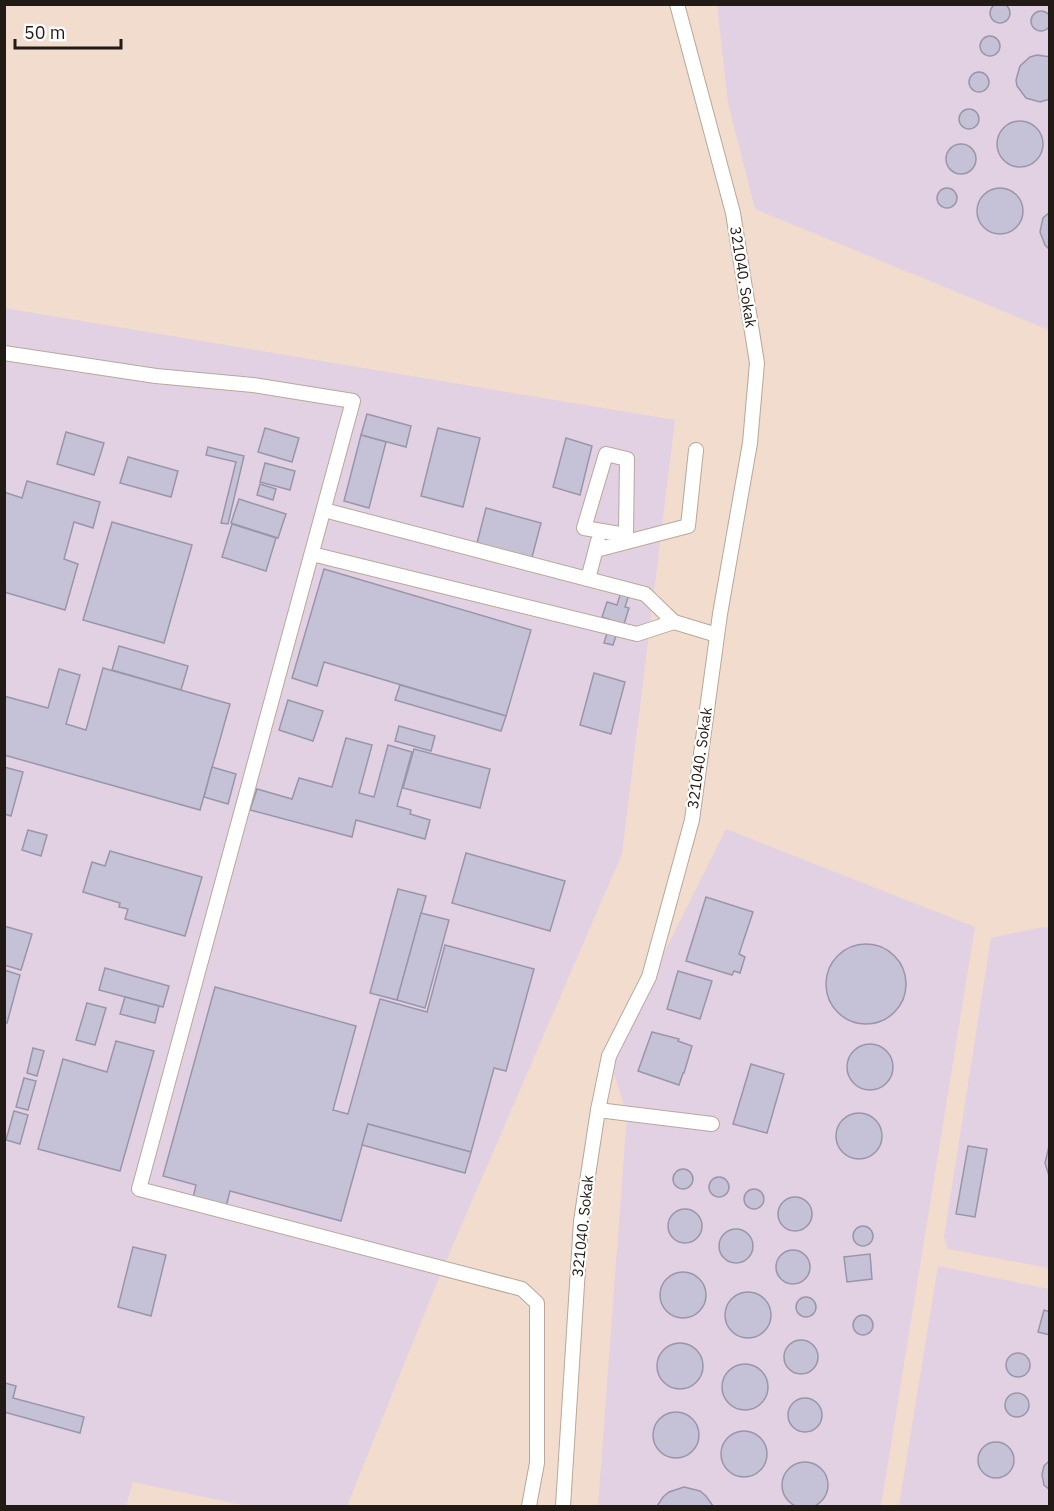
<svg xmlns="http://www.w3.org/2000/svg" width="1054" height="1511" font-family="'IBM Plex Sans',sans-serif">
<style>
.industrial{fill:#e2d1e2}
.building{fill:#c5c2d7;stroke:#9996aa;stroke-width:1.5}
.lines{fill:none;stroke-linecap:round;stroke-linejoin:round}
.minor-casing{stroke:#baa799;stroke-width:16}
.minor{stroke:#fff;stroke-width:14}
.labels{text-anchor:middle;stroke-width:4.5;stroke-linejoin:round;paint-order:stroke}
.street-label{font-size:15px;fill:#211a15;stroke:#fff}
</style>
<rect width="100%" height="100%" fill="#f1dcce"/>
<!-- industrial -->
<g class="industrial">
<path d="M 717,5 L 1049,5 L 1049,330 L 755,209 L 728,103 Z"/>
<path d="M 4,308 L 675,420 L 622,854 L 443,1268 L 347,1506 L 247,1506 L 133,1482 L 126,1506 L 5,1506 Z"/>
<path d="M 726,829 L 975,927 L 881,1506 L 598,1506 L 627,1115 L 610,1061 Z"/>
<path d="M 1043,927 L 1049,928 L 1049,1268 L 948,1249 L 944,1237 L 991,938 Z"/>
<path d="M 938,1266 L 1049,1289 L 1049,1506 L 899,1506 Z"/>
</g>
<!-- building -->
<g class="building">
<circle cx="1000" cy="13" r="10"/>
<circle cx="1041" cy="21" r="10"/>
<circle cx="990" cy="46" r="10"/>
<path d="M 1037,55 L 1050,57 L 1050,99 L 1040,102 L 1026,98 L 1017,86 L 1016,80 L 1020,66 L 1030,57 Z"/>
<circle cx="979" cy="82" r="10"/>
<circle cx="969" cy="119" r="10"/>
<circle cx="1020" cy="144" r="23"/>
<circle cx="961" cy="159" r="15"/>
<circle cx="1000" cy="211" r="23"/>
<circle cx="947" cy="198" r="10"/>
<path d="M 1050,212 L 1050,250 L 1045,245 L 1040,232 L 1043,218 Z"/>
<path d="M 367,414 L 411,426 L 406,447 L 361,435 Z"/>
<path d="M 265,428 L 299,438 L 292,462 L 258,452 Z"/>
<path d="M 438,428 L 480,438 L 463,507 L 421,496 Z"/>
<path d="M 66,432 L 104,443 L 94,475 L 57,464 Z"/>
<path d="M 361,435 L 386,442 L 369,508 L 344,501 Z"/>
<path d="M 566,438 L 592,446 L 580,495 L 553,487 Z"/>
<path d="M 208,447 L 244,456 L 228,524 L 221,523 L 236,462 L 206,455 Z"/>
<path d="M 128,457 L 178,471 L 171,497 L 120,483 Z"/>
<path d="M 265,463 L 295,471 L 290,490 L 260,482 Z"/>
<path d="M 27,481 L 100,502 L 93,528 L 74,522 L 64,559 L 78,564 L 65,610 L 4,592 L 4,492 L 22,498 Z"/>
<path d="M 260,484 L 276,489 L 273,500 L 257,495 Z"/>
<path d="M 239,499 L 286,514 L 278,538 L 231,523 Z"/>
<path d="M 486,508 L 541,523 L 531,561 L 476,547 Z"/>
<path d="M 112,522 L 192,545 L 164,643 L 83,620 Z"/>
<path d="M 232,524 L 276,538 L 266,571 L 222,557 Z"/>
<path d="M 324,569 L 531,630 L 506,716 L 324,662 L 317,686 L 292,678 Z"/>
<path d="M 623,585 L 631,588 L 625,607 L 629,608 L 624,624 L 620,623 L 613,645 L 604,643 L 611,620 L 602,617 L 607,602 L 617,605 Z"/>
<path d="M 119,646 L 188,666 L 181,690 L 112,670 Z"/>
<path d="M 103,668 L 230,704 L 200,810 L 4,755 L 4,696 L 48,708 L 59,669 L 80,675 L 66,724 L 86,730 Z"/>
<path d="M 594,673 L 625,682 L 611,734 L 580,725 Z"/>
<path d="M 400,685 L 506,716 L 501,731 L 395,700 Z"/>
<path d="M 288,700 L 323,711 L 313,741 L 279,730 Z"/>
<path d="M 399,726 L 435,736 L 431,751 L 395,741 Z"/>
<path d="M 346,738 L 372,745 L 359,793 L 374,797 L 388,745 L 412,752 L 397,806 L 411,810 L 410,814 L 430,820 L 425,839 L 356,820 L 352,837 L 250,810 L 257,789 L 292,799 L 299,778 L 332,787 Z"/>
<path d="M 414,749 L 490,769 L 480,808 L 403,788 Z"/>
<path d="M 4,767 L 23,772 L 11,816 L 4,814 Z"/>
<path d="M 212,767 L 236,774 L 228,804 L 204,797 Z"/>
<path d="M 28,830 L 47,835 L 41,856 L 22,850 Z"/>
<path d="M 110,851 L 202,877 L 185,936 L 125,919 L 128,909 L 119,907 L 120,903 L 83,892 L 92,862 L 105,866 Z"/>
<path d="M 466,853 L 565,881 L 550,931 L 452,903 Z"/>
<path d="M 398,889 L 426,896 L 397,1000 L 370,993 Z"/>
<path d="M 706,897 L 753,912 L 739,954 L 745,957 L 740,973 L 734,971 L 732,975 L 686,961 Z"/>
<path d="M 421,913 L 449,920 L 425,1008 L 397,1000 Z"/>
<path d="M 4,926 L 32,934 L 21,970 L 4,965 Z"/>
<circle cx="866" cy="984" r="40"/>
<path d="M 445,945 L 534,969 L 506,1071 L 494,1068 L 471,1152 L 368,1124 L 341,1221 L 230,1191 L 226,1207 L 193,1198 L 196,1185 L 163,1176 L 215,987 L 356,1026 L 333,1110 L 348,1114 L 380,999 L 427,1012 Z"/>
<path d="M 105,968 L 169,986 L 163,1007 L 99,990 Z"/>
<path d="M 4,970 L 20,975 L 7,1023 L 4,1023 Z"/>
<path d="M 678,971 L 712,981 L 700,1019 L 667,1009 Z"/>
<path d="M 125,997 L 159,1006 L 155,1023 L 120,1014 Z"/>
<path d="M 87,1003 L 106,1008 L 95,1045 L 76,1040 Z"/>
<path d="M 652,1032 L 679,1039 L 678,1041 L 692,1046 L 684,1073 L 683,1073 L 679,1085 L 638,1071 Z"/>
<path d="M 116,1041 L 154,1051 L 120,1171 L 38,1149 L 63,1059 L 107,1072 Z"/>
<circle cx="870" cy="1067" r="23"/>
<path d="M 33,1048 L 44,1051 L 37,1076 L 27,1073 Z"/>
<path d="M 751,1064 L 784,1074 L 767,1133 L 733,1124 Z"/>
<path d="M 24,1078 L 36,1081 L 28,1110 L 16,1107 Z"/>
<path d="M 14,1111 L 28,1115 L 20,1144 L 6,1140 Z"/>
<circle cx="859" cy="1136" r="23"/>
<path d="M 368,1124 L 471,1152 L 465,1173 L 362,1145 Z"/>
<path d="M 968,1146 L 987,1149 L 975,1217 L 956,1214 Z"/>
<path d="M 1049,1146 L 1050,1146 L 1050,1179 L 1045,1163 Z"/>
<circle cx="683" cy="1179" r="10"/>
<circle cx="719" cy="1187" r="10"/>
<circle cx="754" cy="1199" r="10"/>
<circle cx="795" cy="1214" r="17"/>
<circle cx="685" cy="1226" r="17"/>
<circle cx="863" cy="1236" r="10"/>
<circle cx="736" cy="1246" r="17"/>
<path d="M 133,1247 L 166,1255 L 151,1316 L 118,1307 Z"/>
<circle cx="793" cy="1267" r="17"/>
<path d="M 870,1254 L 872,1279 L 847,1282 L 844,1257 Z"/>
<circle cx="683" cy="1295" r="23"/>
<circle cx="748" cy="1315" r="23"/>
<circle cx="806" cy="1307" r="10"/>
<path d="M 1044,1310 L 1050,1312 L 1050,1335 L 1038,1332 Z"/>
<circle cx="863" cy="1325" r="10"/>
<circle cx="801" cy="1357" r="17"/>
<circle cx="680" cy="1366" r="23"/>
<circle cx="1018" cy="1365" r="12"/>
<circle cx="745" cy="1387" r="23"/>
<path d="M 5,1383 L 16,1386 L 13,1398 L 84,1417 L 80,1433 L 4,1412 Z"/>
<circle cx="1017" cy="1405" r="12"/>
<circle cx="805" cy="1415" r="17"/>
<circle cx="676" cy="1435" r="23"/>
<circle cx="744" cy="1454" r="23"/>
<circle cx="996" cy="1460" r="18"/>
<path d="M 1050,1460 L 1050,1490 L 1044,1485 L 1042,1475 L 1044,1466 Z"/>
<circle cx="805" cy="1485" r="23"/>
<path d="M 684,1487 L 700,1491 L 706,1496 L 713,1506 L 657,1506 L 663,1497 L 669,1492 Z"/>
</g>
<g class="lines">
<defs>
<g id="minor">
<path d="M 4,353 L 156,376 L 253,385 L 353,401 L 139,1189 L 522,1289 L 537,1303 L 537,1463 L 529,1506"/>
<path d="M 606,454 L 627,459 L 626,535 L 584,528 Z"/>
<path d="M 324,510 L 645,594 L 674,622 L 717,635"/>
<path d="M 596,550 L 688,526 L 696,450"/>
<path d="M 312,554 L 637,634 L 674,622"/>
<path d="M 588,579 L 598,541"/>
<path d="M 598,1110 L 712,1124"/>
<path d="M 563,1506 L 581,1221 L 598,1110 L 609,1056 L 649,977 L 692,820 L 720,614 L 750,443 L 757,363 L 733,213 L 677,4"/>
</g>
</defs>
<!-- minor casing -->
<use href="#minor" class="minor-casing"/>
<!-- minor -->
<use href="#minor" class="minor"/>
</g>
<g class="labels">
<!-- street labels -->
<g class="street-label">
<text transform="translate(743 277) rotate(81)" y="5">321040. Sokak</text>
<text transform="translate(700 758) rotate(-82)" y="5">321040. Sokak</text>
<text transform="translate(583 1226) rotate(-84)" y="5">321040. Sokak</text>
</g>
</g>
<!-- border -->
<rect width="1054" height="1511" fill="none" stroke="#211a15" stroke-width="12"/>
<!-- scale -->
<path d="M15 39v9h106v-9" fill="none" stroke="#211a15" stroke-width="3"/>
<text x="24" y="39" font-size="18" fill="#211a15" stroke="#ffffff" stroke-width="4.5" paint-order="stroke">50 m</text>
</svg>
